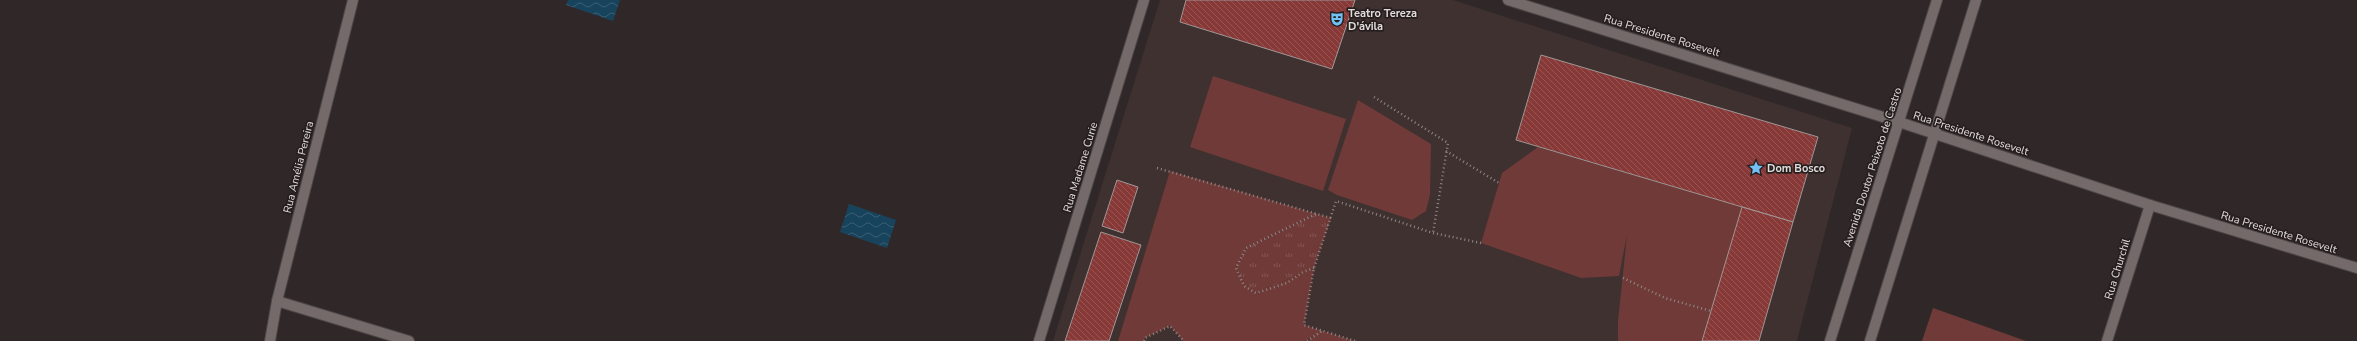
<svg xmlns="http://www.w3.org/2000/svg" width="2357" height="341" font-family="'Nunito Sans',sans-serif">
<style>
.built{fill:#3e3130}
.grass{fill:url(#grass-tufts)}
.garden{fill:#6f3a38}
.water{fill:url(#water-waves)}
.building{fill:url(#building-back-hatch);stroke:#9f9695}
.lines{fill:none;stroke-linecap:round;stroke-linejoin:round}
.minor-casing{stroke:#4d4646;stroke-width:12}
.tertiary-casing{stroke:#4d4646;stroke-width:12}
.path{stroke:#8f8888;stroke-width:2.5;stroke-dasharray:1 3;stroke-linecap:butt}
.minor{stroke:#736a69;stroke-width:10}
.tertiary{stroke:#736a69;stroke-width:10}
.labels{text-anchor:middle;stroke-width:3.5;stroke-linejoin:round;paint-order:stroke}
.poi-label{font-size:11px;font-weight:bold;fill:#e2dddd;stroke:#261f1e;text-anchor:start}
.street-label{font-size:11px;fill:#e2dddd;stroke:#261f1e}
</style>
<defs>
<pattern id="grass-tufts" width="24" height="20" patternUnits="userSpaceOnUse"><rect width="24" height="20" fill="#6f3a38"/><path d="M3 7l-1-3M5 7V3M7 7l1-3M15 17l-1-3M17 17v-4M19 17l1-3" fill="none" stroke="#835654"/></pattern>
<pattern id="water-waves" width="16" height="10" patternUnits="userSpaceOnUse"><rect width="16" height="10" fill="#18435d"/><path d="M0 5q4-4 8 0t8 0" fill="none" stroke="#395e74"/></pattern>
<pattern id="building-back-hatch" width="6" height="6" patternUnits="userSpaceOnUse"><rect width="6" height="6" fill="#873938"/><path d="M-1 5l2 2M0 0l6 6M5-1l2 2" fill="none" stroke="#985554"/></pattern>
</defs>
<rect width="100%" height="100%" fill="#302828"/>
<!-- built -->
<path class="built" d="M 1160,0 L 1453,0 L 1852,128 L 1797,341 L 1053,341 Z"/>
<!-- grass -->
<path class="grass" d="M 1316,214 L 1331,218 L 1314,268 L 1256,293 L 1244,286 L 1236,268 L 1246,248 Z"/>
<!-- garden -->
<g class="garden">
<path d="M 1213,76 L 1346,119 L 1323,191 L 1190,147 Z"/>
<path d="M 1358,100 L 1431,144 L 1430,195 L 1426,211 L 1412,220 L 1337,195 L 1328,190 Z"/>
<path d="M 1538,147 L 1742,207 L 1702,341 L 1618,341 L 1618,321 L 1627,235 L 1619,276 L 1581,278 L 1481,243 L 1502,173 Z"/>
<path d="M 1170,171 L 1331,218 L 1316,214 L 1246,248 L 1236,268 L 1244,285 L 1256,293 L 1314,268 L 1304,325 L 1355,341 L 1307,341 L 1315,335 L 1305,341 L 1183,341 L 1170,326 L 1145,338 L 1144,341 L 1118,341 Z"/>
<path d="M 1933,308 L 2026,341 L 1922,341 Z"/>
</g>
<!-- water -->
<g class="water">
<path d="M 568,0 L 620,0 L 613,21 L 566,5 Z"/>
<path d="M 849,204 L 896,220 L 887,248 L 840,232 Z"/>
</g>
<!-- building -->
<g class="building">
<path d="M 1186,0 L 1355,0 L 1332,69 L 1180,22 Z"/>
<path d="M 1541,55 L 1818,137 L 1793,222 L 1516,140 Z"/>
<path d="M 1117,180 L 1138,187 L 1123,233 L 1102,226 Z"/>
<path d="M 1742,207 L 1793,222 L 1759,341 L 1702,341 Z"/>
<path d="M 1101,232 L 1141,245 L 1109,341 L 1065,341 Z"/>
</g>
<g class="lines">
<defs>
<g id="minor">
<path d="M 1508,0 L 1899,122 L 2150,205 L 2357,268"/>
<path d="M 277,301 L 409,341"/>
<path d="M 270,341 L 277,301 L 353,0"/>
<path d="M 1039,341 L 1144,0"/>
<path d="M 2107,341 L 2150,205"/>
</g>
<g id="tertiary">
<path d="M 1830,341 L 1937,0"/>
<path d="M 1870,341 L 1976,0"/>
</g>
</defs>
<!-- minor casing -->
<use href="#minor" class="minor-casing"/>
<!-- tertiary casing -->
<use href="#tertiary" class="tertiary-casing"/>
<!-- path -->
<g class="path">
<path d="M 1374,97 L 1448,143 L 1433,233"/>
<path d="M 1446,151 L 1499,183"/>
<path d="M 1157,168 L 1331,218"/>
<path d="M 1314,268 L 1303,272 L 1287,283 L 1256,293 L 1244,286 L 1236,268 L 1246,248 L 1316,214"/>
<path d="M 1623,278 L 1665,298 L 1711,311"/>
<path d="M 1144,341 L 1145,338 L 1170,326 L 1184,341"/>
<path d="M 1307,341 L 1322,331"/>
<path d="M 1355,341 L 1304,325 L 1314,268 L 1336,201 L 1433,233 L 1481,243"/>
</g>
<!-- minor -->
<use href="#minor" class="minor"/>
<!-- tertiary -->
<use href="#tertiary" class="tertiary"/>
</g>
<!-- icons -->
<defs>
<symbol id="theatre-bare" viewBox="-9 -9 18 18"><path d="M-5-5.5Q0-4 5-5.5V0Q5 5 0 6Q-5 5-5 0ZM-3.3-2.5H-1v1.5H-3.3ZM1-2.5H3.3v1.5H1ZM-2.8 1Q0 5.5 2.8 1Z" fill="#71c1f5" stroke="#261f1e" stroke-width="2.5" paint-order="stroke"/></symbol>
<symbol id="sight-bare" viewBox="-9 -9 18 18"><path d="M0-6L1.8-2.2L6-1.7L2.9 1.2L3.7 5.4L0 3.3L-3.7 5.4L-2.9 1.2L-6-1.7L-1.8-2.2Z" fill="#71c1f5" stroke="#261f1e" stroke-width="2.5" paint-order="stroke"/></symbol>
</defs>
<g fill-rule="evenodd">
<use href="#theatre-bare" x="1327" y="9" width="20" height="20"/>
<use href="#sight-bare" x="1746" y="158" width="20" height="20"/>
</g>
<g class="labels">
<!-- poi labels -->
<g class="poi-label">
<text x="1348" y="17">Teatro Tereza<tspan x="1348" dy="13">D'ávila</tspan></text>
<text x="1767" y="172">Dom Bosco</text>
</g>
<!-- street labels -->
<g class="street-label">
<text transform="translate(1662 35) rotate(17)" y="4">Rua Presidente Rosevelt</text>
<text transform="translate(1971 133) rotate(18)" y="4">Rua Presidente Rosevelt</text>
<text transform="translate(298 167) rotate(-76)" y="4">Rua Amélia Pereira</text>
<text transform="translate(1080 167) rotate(-73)" y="4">Rua Madame Curie</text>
<text transform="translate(1872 167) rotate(-72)" y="4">Avenida Doutor Peixoto de Castro</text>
<text transform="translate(2279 232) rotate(17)" y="4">Rua Presidente Rosevelt</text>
<text transform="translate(2117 269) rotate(-73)" y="4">Rua Churchil</text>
</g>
</g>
</svg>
